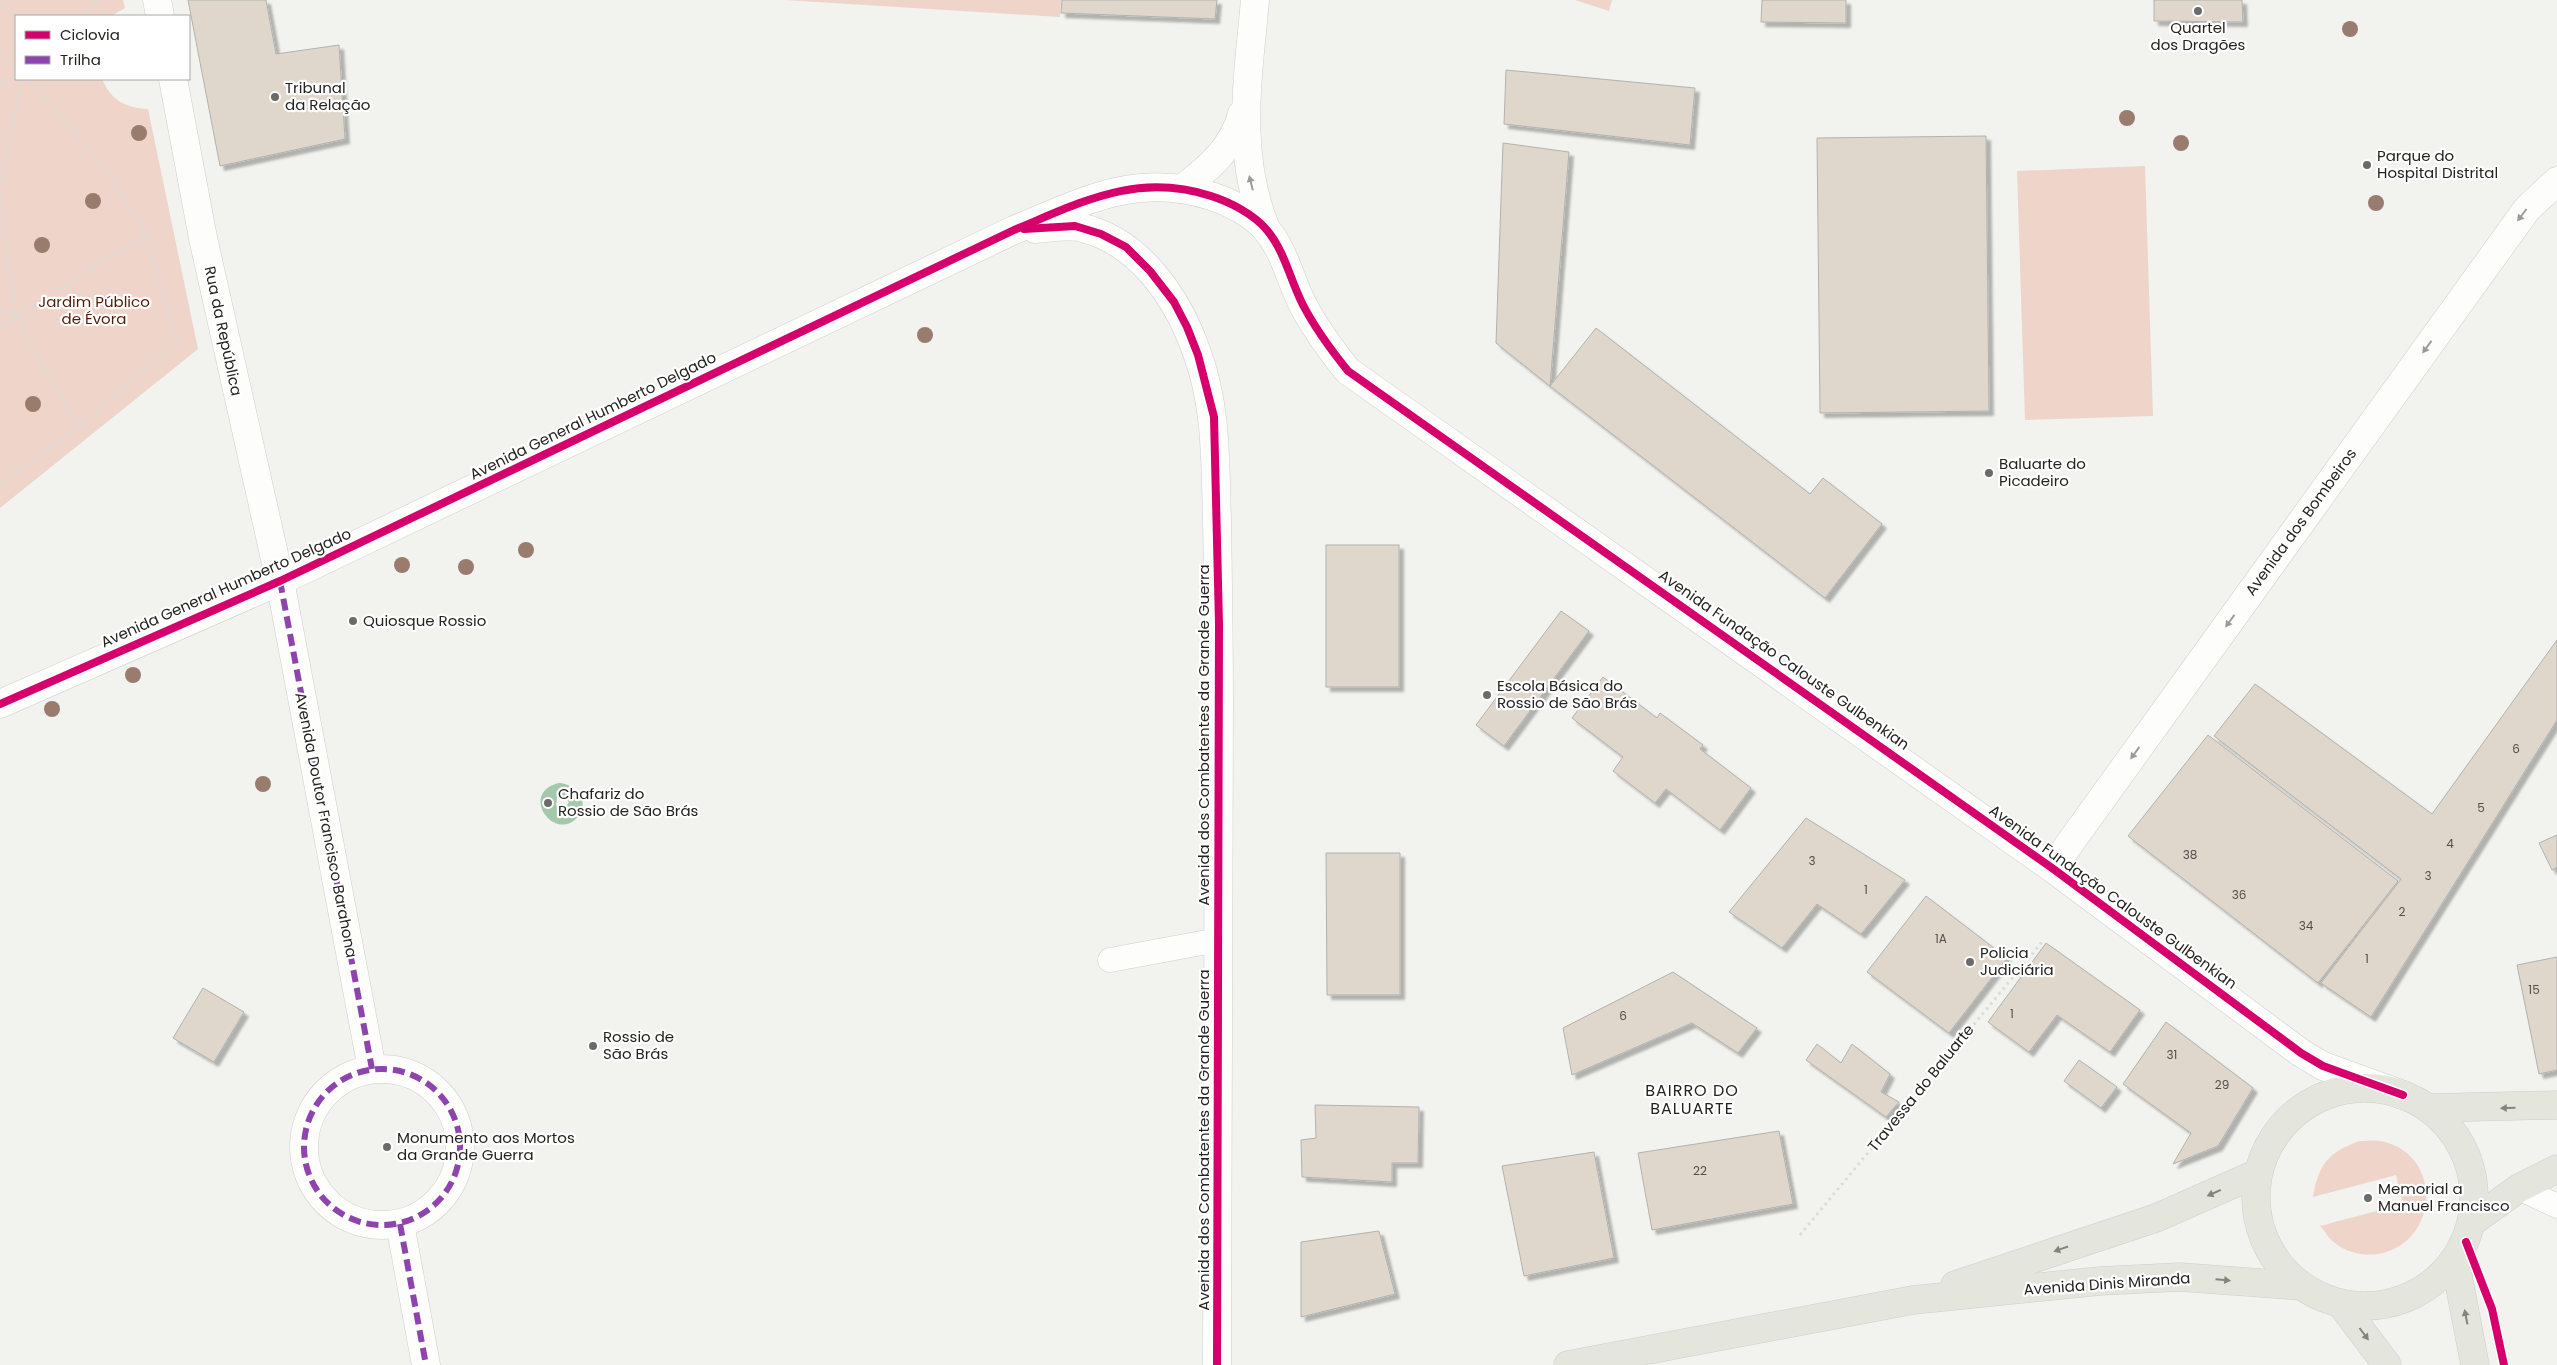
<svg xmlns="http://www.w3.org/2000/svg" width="2557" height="1365" font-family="Poppins,sans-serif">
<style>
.green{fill:#efd4c9}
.water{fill:#a4c8aa;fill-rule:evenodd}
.building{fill:#dfd6cc;stroke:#b2b2af;filter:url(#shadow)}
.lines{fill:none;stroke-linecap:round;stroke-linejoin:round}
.service-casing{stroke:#cfcecc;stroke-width:25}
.pedestrian-casing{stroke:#cfcecc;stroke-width:29}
.minor-casing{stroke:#cfcecc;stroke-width:29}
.primary-casing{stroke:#cececc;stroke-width:29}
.path{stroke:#dbdbda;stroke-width:3;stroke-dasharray:2.5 4;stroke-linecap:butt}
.service{stroke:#fdfdfc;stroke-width:24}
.pedestrian{stroke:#fdfdfc;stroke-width:28}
.minor{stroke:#fdfdfc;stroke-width:28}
.primary{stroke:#e4e5dd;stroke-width:28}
.quiet{stroke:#8e44ad;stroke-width:6;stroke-dasharray:12 6;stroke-linecap:butt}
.cycleway-casing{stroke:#fff;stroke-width:11}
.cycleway{stroke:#d6006c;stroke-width:8}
.tree{fill:#9a7c6f}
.oneway{fill:#9b9b99}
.oneway2{fill:#84847f}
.poi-dot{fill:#6c6b69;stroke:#fff;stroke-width:2}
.labels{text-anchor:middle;stroke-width:4.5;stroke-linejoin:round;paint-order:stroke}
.number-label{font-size:12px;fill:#53504c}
.poi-label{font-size:15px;fill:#242321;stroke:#fff;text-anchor:start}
.park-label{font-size:15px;fill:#521b07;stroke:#fff}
.street-label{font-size:15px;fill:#242321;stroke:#fff}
.neighbourhood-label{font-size:16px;letter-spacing:1px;fill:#242321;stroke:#fff}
</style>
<defs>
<filter id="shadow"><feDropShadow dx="4.5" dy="4.5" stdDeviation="1" flood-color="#0004"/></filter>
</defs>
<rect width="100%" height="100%" fill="#f2f2ee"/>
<!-- green -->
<g class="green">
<path d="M 0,0 L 123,0 L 125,8 L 111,16 L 16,16 L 16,79 L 102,79 C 111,100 125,108 148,109 L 198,349 L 0,508 Z"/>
<path d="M 785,0 L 1061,0 L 1060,17 Z"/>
<path d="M 1575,0 L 1612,0 L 1609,11 Z"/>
<path d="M 2145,166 L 2153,416 L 2025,420 L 2017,171 Z"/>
<path d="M 2360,1141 C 2366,1141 2374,1140 2380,1141 C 2443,1152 2441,1243 2378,1254 C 2364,1256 2347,1253 2335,1243 C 2329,1239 2325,1231 2320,1226 L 2403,1204 L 2396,1175 L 2313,1197 C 2319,1164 2328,1152 2360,1141 Z"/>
</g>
<!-- water -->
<path class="water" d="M 559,783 C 575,784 590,799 579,815 C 557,846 517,793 559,783 ZM 562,796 L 569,802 L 565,809 L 558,808 L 556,805 L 557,798 Z"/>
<!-- building -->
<g class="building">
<path d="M 188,0 L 266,0 L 276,54 L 339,45 L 345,139 L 220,166 Z"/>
<path d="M 1062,0 L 1217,0 L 1215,19 L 1061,13 Z"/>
<path d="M 1762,0 L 1846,0 L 1846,23 L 1761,22 Z"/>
<path d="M 2154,0 L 2242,0 L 2243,22 L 2154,21 Z"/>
<path d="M 1506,70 L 1695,88 L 1690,145 L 1504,124 Z"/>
<path d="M 1986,136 L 1989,411 L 1820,413 L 1817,138 Z"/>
<path d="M 1503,143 L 1569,152 L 1550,386 L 1496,343 Z"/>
<path d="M 1596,328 L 1810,494 L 1823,478 L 1882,524 L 1825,598 L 1550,386 Z"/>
<rect x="1326" y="545" width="73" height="142"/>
<path d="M 1561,611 L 1589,631 L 1504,746 L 1476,725 Z"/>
<path d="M 2557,640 L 2557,720 L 2371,1017 L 2321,983 L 2401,879 L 2214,736 L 2255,684 L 2432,814 Z"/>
<path d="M 1603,677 L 1657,718 L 1660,713 L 1703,745 L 1700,749 L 1751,788 L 1720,830 L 1666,789 L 1655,803 L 1613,771 L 1623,757 L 1572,718 Z"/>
<path d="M 2208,735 L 2398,881 L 2318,983 L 2128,836 Z"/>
<path d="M 1806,818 L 1905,880 L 1861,934 L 1817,904 L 1782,948 L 1729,912 Z"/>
<path d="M 2557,835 L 2557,867 L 2552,870 L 2539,843 Z"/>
<path d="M 1326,853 L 1400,853 L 1400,995 L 1327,995 Z"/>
<path d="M 1926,896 L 2007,958 L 1949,1033 L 1867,972 Z"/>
<path d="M 2046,943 L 2140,1010 L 2110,1052 L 2057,1015 L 2029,1052 L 1988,1022 Z"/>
<path d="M 2557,957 L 2557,1070 L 2539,1074 L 2517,965 Z"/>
<path d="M 1673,972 L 1757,1028 L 1738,1053 L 1692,1023 L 1572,1075 L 1563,1028 Z"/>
<path d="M 203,988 L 244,1012 L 214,1062 L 173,1038 Z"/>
<path d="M 2166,1022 L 2253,1088 L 2218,1146 L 2173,1164 L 2191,1133 L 2123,1084 Z"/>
<path d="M 1817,1044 L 1841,1063 L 1852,1044 L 1890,1074 L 1881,1092 L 1899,1102 L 1886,1117 L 1806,1060 Z"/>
<path d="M 2079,1060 L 2117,1087 L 2101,1108 L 2064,1081 Z"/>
<path d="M 1315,1105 L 1419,1107 L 1418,1163 L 1392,1163 L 1392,1182 L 1302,1177 L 1301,1140 L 1316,1138 Z"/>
<path d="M 1779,1131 L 1793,1204 L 1652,1230 L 1638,1153 Z"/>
<path d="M 1594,1152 L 1614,1258 L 1524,1276 L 1502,1166 Z"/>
<path d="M 1379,1231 L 1395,1294 L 1301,1317 L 1301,1242 Z"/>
</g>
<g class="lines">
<defs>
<g id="service">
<path d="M 1110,960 L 1218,940"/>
<path d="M 2519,1188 L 2557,1206"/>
</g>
<g id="pedestrian">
<path d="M 280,581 L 372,1069"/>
<circle cx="382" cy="1147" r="78"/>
<path d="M 400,1224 L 426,1365"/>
</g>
<g id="minor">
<path d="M 157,0 L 160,16"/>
<path d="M 1255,0 C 1248,79 1235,153 1266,229"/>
<path d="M 173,79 L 203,238 L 280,581"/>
<path d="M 1182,189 C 1209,168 1233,148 1242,114"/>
<path d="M 1035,229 C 1049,228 1065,225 1079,227 C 1139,240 1178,298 1197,353 C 1217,407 1215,462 1217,519 C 1218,581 1219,643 1219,705 C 1219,925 1219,1145 1217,1365"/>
<path d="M 0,704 L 280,581 L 1014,230 C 1082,202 1136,172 1211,196 C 1230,202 1253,214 1266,229 C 1285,251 1290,280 1303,305 C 1315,328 1331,350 1348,371 L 2052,868 L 2301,1053 L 2323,1066 L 2403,1095"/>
<path d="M 2052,868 L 2527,209 L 2557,181"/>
</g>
<g id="primary">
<circle cx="2365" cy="1197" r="109"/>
<path d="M 2429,1108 L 2557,1105"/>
<path d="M 2472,1222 L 2519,1188 L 2557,1169"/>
<path d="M 2455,1261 L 2475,1365"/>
<path d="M 1955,1285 L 2156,1218 L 2258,1173"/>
<path d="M 2341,1304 L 2387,1365"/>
<path d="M 1568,1365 L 1913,1300 L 2100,1281 L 2180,1277 L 2302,1286"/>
</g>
</defs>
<!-- service casing -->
<use href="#service" class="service-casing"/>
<!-- pedestrian casing -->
<use href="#pedestrian" class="pedestrian-casing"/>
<!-- minor casing -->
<use href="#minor" class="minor-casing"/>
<!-- primary casing -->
<use href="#primary" class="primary-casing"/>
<!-- path -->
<g class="path">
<path d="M 0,5 L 16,18"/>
<path d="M 82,16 L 98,0"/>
<path d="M 0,51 L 16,67"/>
<path d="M 0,84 L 16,77"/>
<path d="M 0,184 L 22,79"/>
<path d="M 0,198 L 16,317"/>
<path d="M 0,310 L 15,316"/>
<path d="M 16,317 L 146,235 L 103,163 L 28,79"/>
<path d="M 0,328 L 16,317 L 78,427 L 178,341 L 146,235"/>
<path d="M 0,484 L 78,427"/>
<path d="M 1800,1235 L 2042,942"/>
</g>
<!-- service -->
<use href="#service" class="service"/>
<!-- pedestrian -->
<use href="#pedestrian" class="pedestrian"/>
<!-- minor -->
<use href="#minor" class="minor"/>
<!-- primary -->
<use href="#primary" class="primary"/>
<!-- quiet -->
<g class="quiet">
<path d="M 280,581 L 372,1069"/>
<circle cx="382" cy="1147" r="78"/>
<path d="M 400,1224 L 426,1365"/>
</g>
<defs>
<g id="cycleway">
<path d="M 1024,229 L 1075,226 L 1101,234 L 1126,247 L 1150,271 L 1174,302 L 1187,327 L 1198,355 L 1214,417 L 1219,624 L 1217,1365"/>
<path d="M 0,704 L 280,581 L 1014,230 C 1082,202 1136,172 1211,196 C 1230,202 1253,214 1266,229 C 1285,251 1290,280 1303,305 C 1315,328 1331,350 1348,371 L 2052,868 L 2301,1053 L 2323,1066 L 2403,1095"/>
<path d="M 2466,1242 L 2492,1309 L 2504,1365"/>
</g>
</defs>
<!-- cycleway casing -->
<use href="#cycleway" class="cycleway-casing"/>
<!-- cycleway -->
<use href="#cycleway" class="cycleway"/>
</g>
<!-- trees -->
<g class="tree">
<circle cx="2350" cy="29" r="8"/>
<circle cx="2127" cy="118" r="8"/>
<circle cx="139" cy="133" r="8"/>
<circle cx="2181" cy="143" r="8"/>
<circle cx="93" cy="201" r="8"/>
<circle cx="2376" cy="203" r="8"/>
<circle cx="42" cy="245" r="8"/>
<circle cx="925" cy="335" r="8"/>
<circle cx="33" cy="404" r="8"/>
<circle cx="526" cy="550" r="8"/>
<circle cx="402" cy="565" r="8"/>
<circle cx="466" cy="567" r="8"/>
<circle cx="133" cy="675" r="8"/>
<circle cx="52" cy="709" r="8"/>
<circle cx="263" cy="784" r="8"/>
</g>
<!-- one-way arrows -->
<defs><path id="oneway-solid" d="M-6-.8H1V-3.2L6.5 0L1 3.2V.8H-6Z" transform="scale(1.25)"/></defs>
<g class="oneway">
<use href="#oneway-solid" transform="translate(1251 183) rotate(-104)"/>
<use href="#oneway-solid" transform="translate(2522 215) rotate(127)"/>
<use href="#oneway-solid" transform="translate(2427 347) rotate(126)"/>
<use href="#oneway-solid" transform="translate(2230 621) rotate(126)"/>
<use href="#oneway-solid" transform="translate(2135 753) rotate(126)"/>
</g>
<g class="oneway2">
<use href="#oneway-solid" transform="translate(2508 1108) rotate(179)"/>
<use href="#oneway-solid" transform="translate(2214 1193) rotate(156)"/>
<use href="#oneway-solid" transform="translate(2061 1249) rotate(161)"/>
<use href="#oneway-solid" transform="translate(2223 1280) rotate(5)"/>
<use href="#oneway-solid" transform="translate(2466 1317) rotate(-101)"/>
<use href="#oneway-solid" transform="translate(2364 1334) rotate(53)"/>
</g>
<!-- markers -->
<g class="poi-dot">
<circle cx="2198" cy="11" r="5"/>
<circle cx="275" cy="97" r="5"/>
<circle cx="2367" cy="165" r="5"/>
<circle cx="1989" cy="473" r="5"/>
<circle cx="353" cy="621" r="5"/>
<circle cx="1487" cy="695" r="5"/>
<circle cx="548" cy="803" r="5"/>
<circle cx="1970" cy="962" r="5"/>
<circle cx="593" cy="1046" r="5"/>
<circle cx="387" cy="1147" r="5"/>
<circle cx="2368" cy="1198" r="5"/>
</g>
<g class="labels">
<!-- number labels -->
<g class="number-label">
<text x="2516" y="753">6</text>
<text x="2481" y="812">5</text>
<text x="2450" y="848">4</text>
<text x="2190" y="859">38</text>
<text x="1812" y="865">3</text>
<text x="2428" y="880">3</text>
<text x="1866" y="894">1</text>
<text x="2239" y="899">36</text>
<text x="2402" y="916">2</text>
<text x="2306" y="930">34</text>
<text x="1941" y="943">1A</text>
<text x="2367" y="963">1</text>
<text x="2534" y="994">15</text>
<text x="2012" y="1018">1</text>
<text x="1623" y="1020">6</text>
<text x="2172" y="1059">31</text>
<text x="2222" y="1089">29</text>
<text x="1700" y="1175">22</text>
</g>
<!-- poi labels -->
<g class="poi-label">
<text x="2198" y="33" text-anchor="middle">Quartel<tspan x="2198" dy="17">dos Dragões</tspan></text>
<text x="285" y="93">Tribunal<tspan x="285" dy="17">da Relação</tspan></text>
<text x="2377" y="161">Parque do<tspan x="2377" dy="17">Hospital Distrital</tspan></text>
<text x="1999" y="469">Baluarte do<tspan x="1999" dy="17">Picadeiro</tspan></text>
<text x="363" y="626">Quiosque Rossio</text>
<text x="1497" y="691">Escola Básica do<tspan x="1497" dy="17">Rossio de São Brás</tspan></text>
<text x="558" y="799">Chafariz do<tspan x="558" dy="17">Rossio de São Brás</tspan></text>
<text x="1980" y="958">Policia<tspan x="1980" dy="17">Judiciária</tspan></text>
<text x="603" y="1042">Rossio de<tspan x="603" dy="17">São Brás</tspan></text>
<text x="397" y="1143">Monumento aos Mortos<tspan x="397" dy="17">da Grande Guerra</tspan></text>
<text x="2378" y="1194">Memorial a<tspan x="2378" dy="17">Manuel Francisco</tspan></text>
</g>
<!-- park labels -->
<g class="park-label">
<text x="94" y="307">Jardim Público<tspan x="94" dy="17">de Évora</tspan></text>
</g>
<!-- street labels -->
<g class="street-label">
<text transform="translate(223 331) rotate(78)" y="5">Rua da República</text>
<text transform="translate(593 416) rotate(-26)" y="5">Avenida General Humberto Delgado</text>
<text transform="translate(2301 522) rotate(-54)" y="5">Avenida dos Bombeiros</text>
<text transform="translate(226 588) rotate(-24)" y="5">Avenida General Humberto Delgado</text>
<text transform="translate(1784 660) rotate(35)" y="5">Avenida Fundação Calouste Gulbenkian</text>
<text transform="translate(1204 735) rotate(-90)" y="5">Avenida dos Combatentes da Grande Guerra</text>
<text transform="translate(326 825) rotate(79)" y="5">Avenida Doutor Francisco Barahona</text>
<text transform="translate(2113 897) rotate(36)" y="5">Avenida Fundação Calouste Gulbenkian</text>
<text transform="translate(1921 1088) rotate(-51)" y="5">Travessa do Baluarte</text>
<text transform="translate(1204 1140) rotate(-90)" y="5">Avenida dos Combatentes da Grande Guerra</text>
<text transform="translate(2107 1284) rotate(-4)" y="5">Avenida Dinis Miranda</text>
</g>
<!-- neighbourhood labels -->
<g class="neighbourhood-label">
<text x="1692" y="1096">BAIRRO DO<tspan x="1692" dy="18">BALUARTE</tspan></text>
</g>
</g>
<!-- legend -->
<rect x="15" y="15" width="175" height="65" fill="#ffffff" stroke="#a7a7a6"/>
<rect x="25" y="31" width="25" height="8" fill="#d6006c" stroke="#a7a7a6"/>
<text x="60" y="40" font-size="15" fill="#242321">Ciclovia</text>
<rect x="25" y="56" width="25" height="8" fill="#8e44ad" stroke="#a7a7a6"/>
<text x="60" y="65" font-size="15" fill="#242321">Trilha</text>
</svg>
